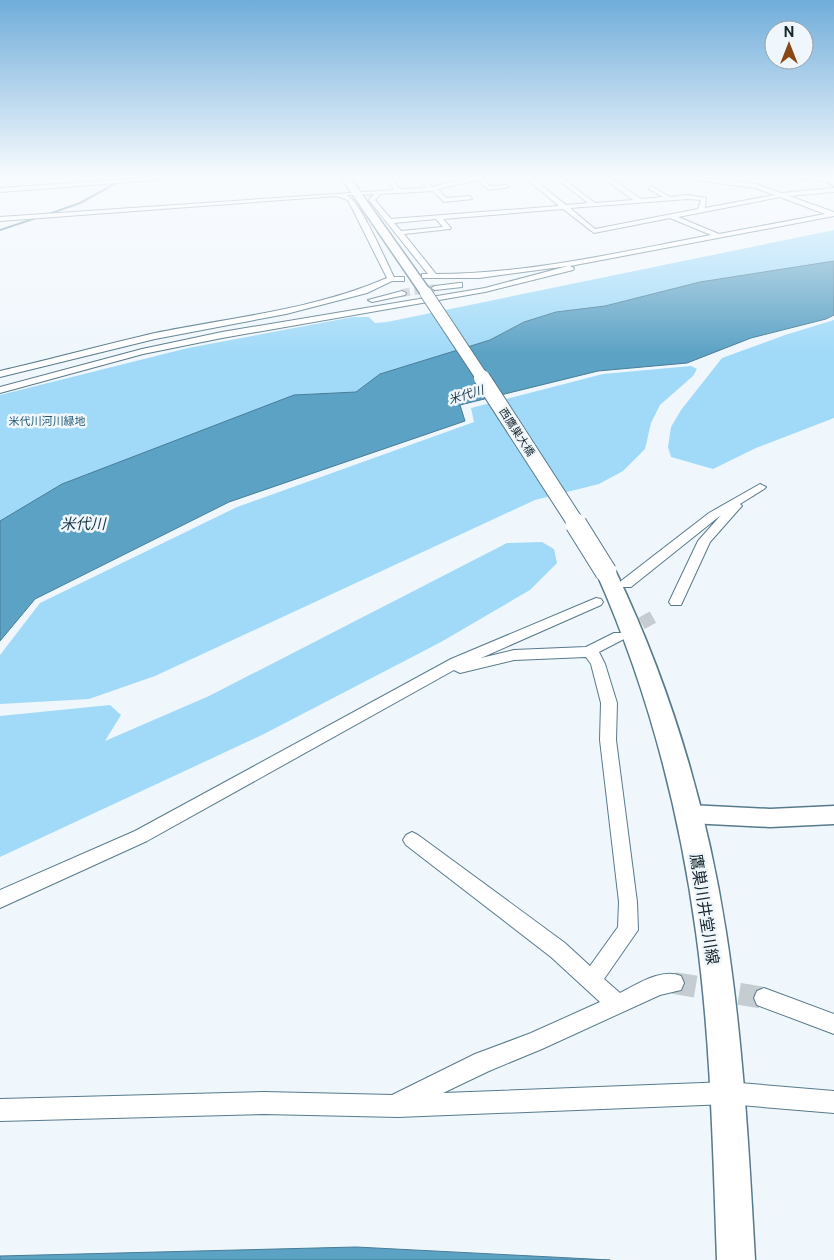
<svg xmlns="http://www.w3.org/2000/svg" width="834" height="1260" font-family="'Public Sans','Noto Sans JP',sans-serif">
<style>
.green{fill:#a0daf8}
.water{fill:#5ca2c5;stroke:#477c97}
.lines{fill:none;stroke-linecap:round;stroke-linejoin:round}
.stream{stroke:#477c97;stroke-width:2}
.minor-tunnel-far2{stroke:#c5cdd3;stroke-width:8;stroke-dasharray:8 4.5;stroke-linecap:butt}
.minor-tunnel-far1{stroke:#c5cdd3;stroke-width:13;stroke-dasharray:13 7;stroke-linecap:butt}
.minor-tunnel{stroke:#c5cdd3;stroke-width:22;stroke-dasharray:22 11;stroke-linecap:butt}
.minor-casing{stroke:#577a8c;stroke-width:2}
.tertiary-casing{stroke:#577a8c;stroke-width:3}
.primary-casing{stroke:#577a8c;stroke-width:3}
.minor{fill:#fff;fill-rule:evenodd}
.tertiary{fill:#fff;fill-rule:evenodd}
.primary{fill:#fff;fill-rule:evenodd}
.primary-bridge-far2-casing{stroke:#577a8c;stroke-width:14;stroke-linecap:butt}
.primary-bridge-far1-casing{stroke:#577a8c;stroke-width:18;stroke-linecap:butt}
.primary-bridge-casing{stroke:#577a8c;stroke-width:23;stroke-linecap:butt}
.primary-bridge-far2{stroke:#fff;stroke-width:12}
.primary-bridge-far1{stroke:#fff;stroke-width:16}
.primary-bridge{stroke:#fff;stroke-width:21}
.labels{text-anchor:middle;stroke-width:5;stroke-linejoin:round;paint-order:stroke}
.far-park-label{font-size:11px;fill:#265c76;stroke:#f0f7fc}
.far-street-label{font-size:11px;fill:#17252d;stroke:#f0f7fc}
.far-water-label{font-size:12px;font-style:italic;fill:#183848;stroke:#f0f7fc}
.water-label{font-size:15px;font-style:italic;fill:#183848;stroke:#f0f7fc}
.near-street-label{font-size:16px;fill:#17252d;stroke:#f0f7fc}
</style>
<rect width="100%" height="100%" fill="#f0f7fc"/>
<!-- green -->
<g class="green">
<path d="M 834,230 L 834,261 L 700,282 L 605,306 L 556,312 L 524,322 L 490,340 L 380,374 L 356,392 L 294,395 L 62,484 L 0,521 L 0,395 L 188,348 L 353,317 L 369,317 L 375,323 L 387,322 Z"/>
<path d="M 834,320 L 834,418 L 756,448 L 713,469 L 671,457 L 668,447 L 671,427 L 681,410 L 722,358 L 785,335 Z"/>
<path d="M 691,366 L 697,369 L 693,376 L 660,405 L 651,423 L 645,449 L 623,471 L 599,484 L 535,500 L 155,676 L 89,699 L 0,704 L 0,655 L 40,603 L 237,507 L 474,422 L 471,408 L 603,374 Z"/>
<path d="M 542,542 L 554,549 L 557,563 L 530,590 L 441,642 L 262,735 L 0,857 L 0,716 L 110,705 L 121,715 L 105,741 L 209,696 L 507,543 Z"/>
</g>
<!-- water -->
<g class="water">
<path d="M 834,261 L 834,315 L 826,319 L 751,338 L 687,363 L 598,371 L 460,405 L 465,421 L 229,502 L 35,599 L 0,641 L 0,521 L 62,484 L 294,395 L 356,392 L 380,374 L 490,340 L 524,322 L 556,312 L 605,306 L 700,282 Z"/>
<path d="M 356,1247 L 610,1260 L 0,1260 L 0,1256 Z"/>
</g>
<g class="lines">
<!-- stream -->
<g class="stream">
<path d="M 46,215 L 80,203 L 129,176"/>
<path d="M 0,230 L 39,217"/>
</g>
<!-- minor-tunnel-far2 -->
<path class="minor-tunnel-far2" d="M 402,293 L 435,288"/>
<!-- minor-tunnel-far1 -->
<path class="minor-tunnel-far1" d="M 624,633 L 655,616"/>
<!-- minor-tunnel -->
<path class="minor-tunnel" d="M 674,983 L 764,998"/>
<defs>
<g id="minor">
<path d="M 173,176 L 207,176 L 0,192 L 0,188 Z"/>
<path d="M 385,176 L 389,176 L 400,189 L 427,188 L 417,176 L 423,176 L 432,187 L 476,176 L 488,176 L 482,178 L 490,186 L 506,185 L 509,187 L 489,190 L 477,180 L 438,189 L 446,198 L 470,196 L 472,199 L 444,202 L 433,191 L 380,194 L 375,200 L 391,219 L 559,206 L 523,176 L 530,176 L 566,205 L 588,203 L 557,179 L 557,177 L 561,177 L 595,203 L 633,200 L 600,176 L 607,176 L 641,199 L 663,197 L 649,189 L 651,186 L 670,197 L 688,195 L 706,198 L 705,208 L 774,195 L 755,188 L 662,176 L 684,176 L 756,184 L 781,193 L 834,188 L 834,192 L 789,196 L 834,212 L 834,216 L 570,266 L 574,268 L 573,270 L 485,292 L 222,338 L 143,354 L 0,393 L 0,387 L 142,349 L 222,332 L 485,288 L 568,266 L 479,278 L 422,278 L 422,274 L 428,274 L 369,200 L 374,194 L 346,195 C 361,201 385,260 394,277 L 404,277 L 404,281 L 392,281 L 367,293 L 286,314 L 155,339 L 0,377 L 0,371 C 52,359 103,345 155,333 C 233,317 313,310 387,278 L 348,200 L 336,196 L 0,221 L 0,217 L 394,190 ZM 780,197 L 825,214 L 719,234 L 678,217 ZM 688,199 L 701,200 L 698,209 L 595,229 L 570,208 ZM 563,209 L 594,233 L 670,218 L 711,235 C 620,252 529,274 436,274 L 404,234 L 450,229 L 451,228 L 443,219 ZM 436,219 L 443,227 L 401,231 L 394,223 Z"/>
<path d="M 784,176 L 834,178 L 834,182 L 787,178 Z"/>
<path d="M 459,283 L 462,283 L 462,287 L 435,290 L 431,288 L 435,286 Z"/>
<path d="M 402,291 L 406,293 L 405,295 L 372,302 L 368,300 Z"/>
<path d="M 760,484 L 766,487 L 764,489 L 740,504 L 742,506 L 740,508 L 710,542 L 681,605 L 671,605 L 669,602 L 698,541 L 721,515 L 631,587 L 621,587 L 620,584 L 621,581 L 709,513 Z"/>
<path d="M 596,598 L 601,599 L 603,602 L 601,605 L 481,658 L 514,650 L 586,647 L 614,633 L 624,633 L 626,636 L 624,639 L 599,652 L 605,664 L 617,703 L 616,740 L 637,902 L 638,930 L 604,979 L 620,993 C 638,984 661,968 681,976 L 684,983 L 681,990 L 660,995 L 542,1049 L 489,1071 L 443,1093 L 728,1082 L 834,1091 L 834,1113 L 728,1104 L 398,1117 L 264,1114 L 0,1121 L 0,1099 L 264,1092 L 392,1095 L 475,1054 L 531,1033 L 600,1002 L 551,957 L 406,845 L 403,840 L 406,835 L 412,832 L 418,835 L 565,943 L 590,966 L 618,927 L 619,902 L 600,740 L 601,703 L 591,664 L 586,657 L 514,660 L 460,673 L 454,670 L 147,841 L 0,908 L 0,890 L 135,831 L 451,659 Z"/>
<path d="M 764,988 L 834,1014 L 834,1034 L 757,1005 L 754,998 L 757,991 Z"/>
</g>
<g id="tertiary">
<path d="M 819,176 L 827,176 L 834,181 L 834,186 Z"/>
<path d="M 689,805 L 770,809 L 834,806 L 834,824 L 770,827 L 689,823 L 682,820 L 679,814 L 682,808 Z"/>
</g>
<g id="primary">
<path d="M 340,176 L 349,176 L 432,293 L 430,296 L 422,296 Z"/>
<path d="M 606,566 L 613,568 L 616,572 C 670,685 707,809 726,932 C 743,1041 749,1151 755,1260 L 717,1260 C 713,1151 711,1040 696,932 C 679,808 647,686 596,572 L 599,568 Z"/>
</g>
</defs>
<!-- minor casing -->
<use href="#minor" class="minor-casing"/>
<!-- tertiary casing -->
<use href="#tertiary" class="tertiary-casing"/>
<!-- primary casing -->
<use href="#primary" class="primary-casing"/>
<!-- minor -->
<use href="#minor" class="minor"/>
<!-- tertiary -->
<use href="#tertiary" class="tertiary"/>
<!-- primary -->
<use href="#primary" class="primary"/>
<defs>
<path id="primary-bridge-far2" d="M 426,293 L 483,379"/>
<path id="primary-bridge-far1" d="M 482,378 L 577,525"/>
<path id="primary-bridge" d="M 576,524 L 606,572"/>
</defs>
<!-- primary-bridge-far2 casing -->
<use href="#primary-bridge-far2" class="primary-bridge-far2-casing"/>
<!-- primary-bridge-far1 casing -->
<use href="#primary-bridge-far1" class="primary-bridge-far1-casing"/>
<!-- primary-bridge casing -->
<use href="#primary-bridge" class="primary-bridge-casing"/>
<!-- primary-bridge-far2 -->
<use href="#primary-bridge-far2" class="primary-bridge-far2"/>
<!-- primary-bridge-far1 -->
<use href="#primary-bridge-far1" class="primary-bridge-far1"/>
<!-- primary-bridge -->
<use href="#primary-bridge" class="primary-bridge"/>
</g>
<!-- sky -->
<linearGradient id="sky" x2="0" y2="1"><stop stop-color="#70adda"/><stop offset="0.5" stop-color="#f8fbfe"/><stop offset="1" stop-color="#f8fbfe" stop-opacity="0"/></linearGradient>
<rect width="834" height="353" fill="url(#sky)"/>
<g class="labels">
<!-- far-park labels -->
<g class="far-park-label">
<text x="47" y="425">米代川河川緑地</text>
</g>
<!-- far-street labels -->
<g class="far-street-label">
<text transform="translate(517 432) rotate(57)" y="4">西鷹巣大橋</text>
</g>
<!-- far-water labels -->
<g class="far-water-label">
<text transform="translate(466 395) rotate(-17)" y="4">米代川</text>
</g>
<!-- water labels -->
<g class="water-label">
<text x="83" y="529">米代川</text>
</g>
<!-- near-street labels -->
<g class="near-street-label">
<text transform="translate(705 909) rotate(81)" y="6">鷹巣川井堂川線</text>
</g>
</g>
<!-- north arrow -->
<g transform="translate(789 45)"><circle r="24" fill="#f0f7fc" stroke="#99a3a9"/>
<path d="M0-4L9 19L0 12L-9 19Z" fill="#894714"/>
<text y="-8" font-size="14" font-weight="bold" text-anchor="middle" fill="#17252d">N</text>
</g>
</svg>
